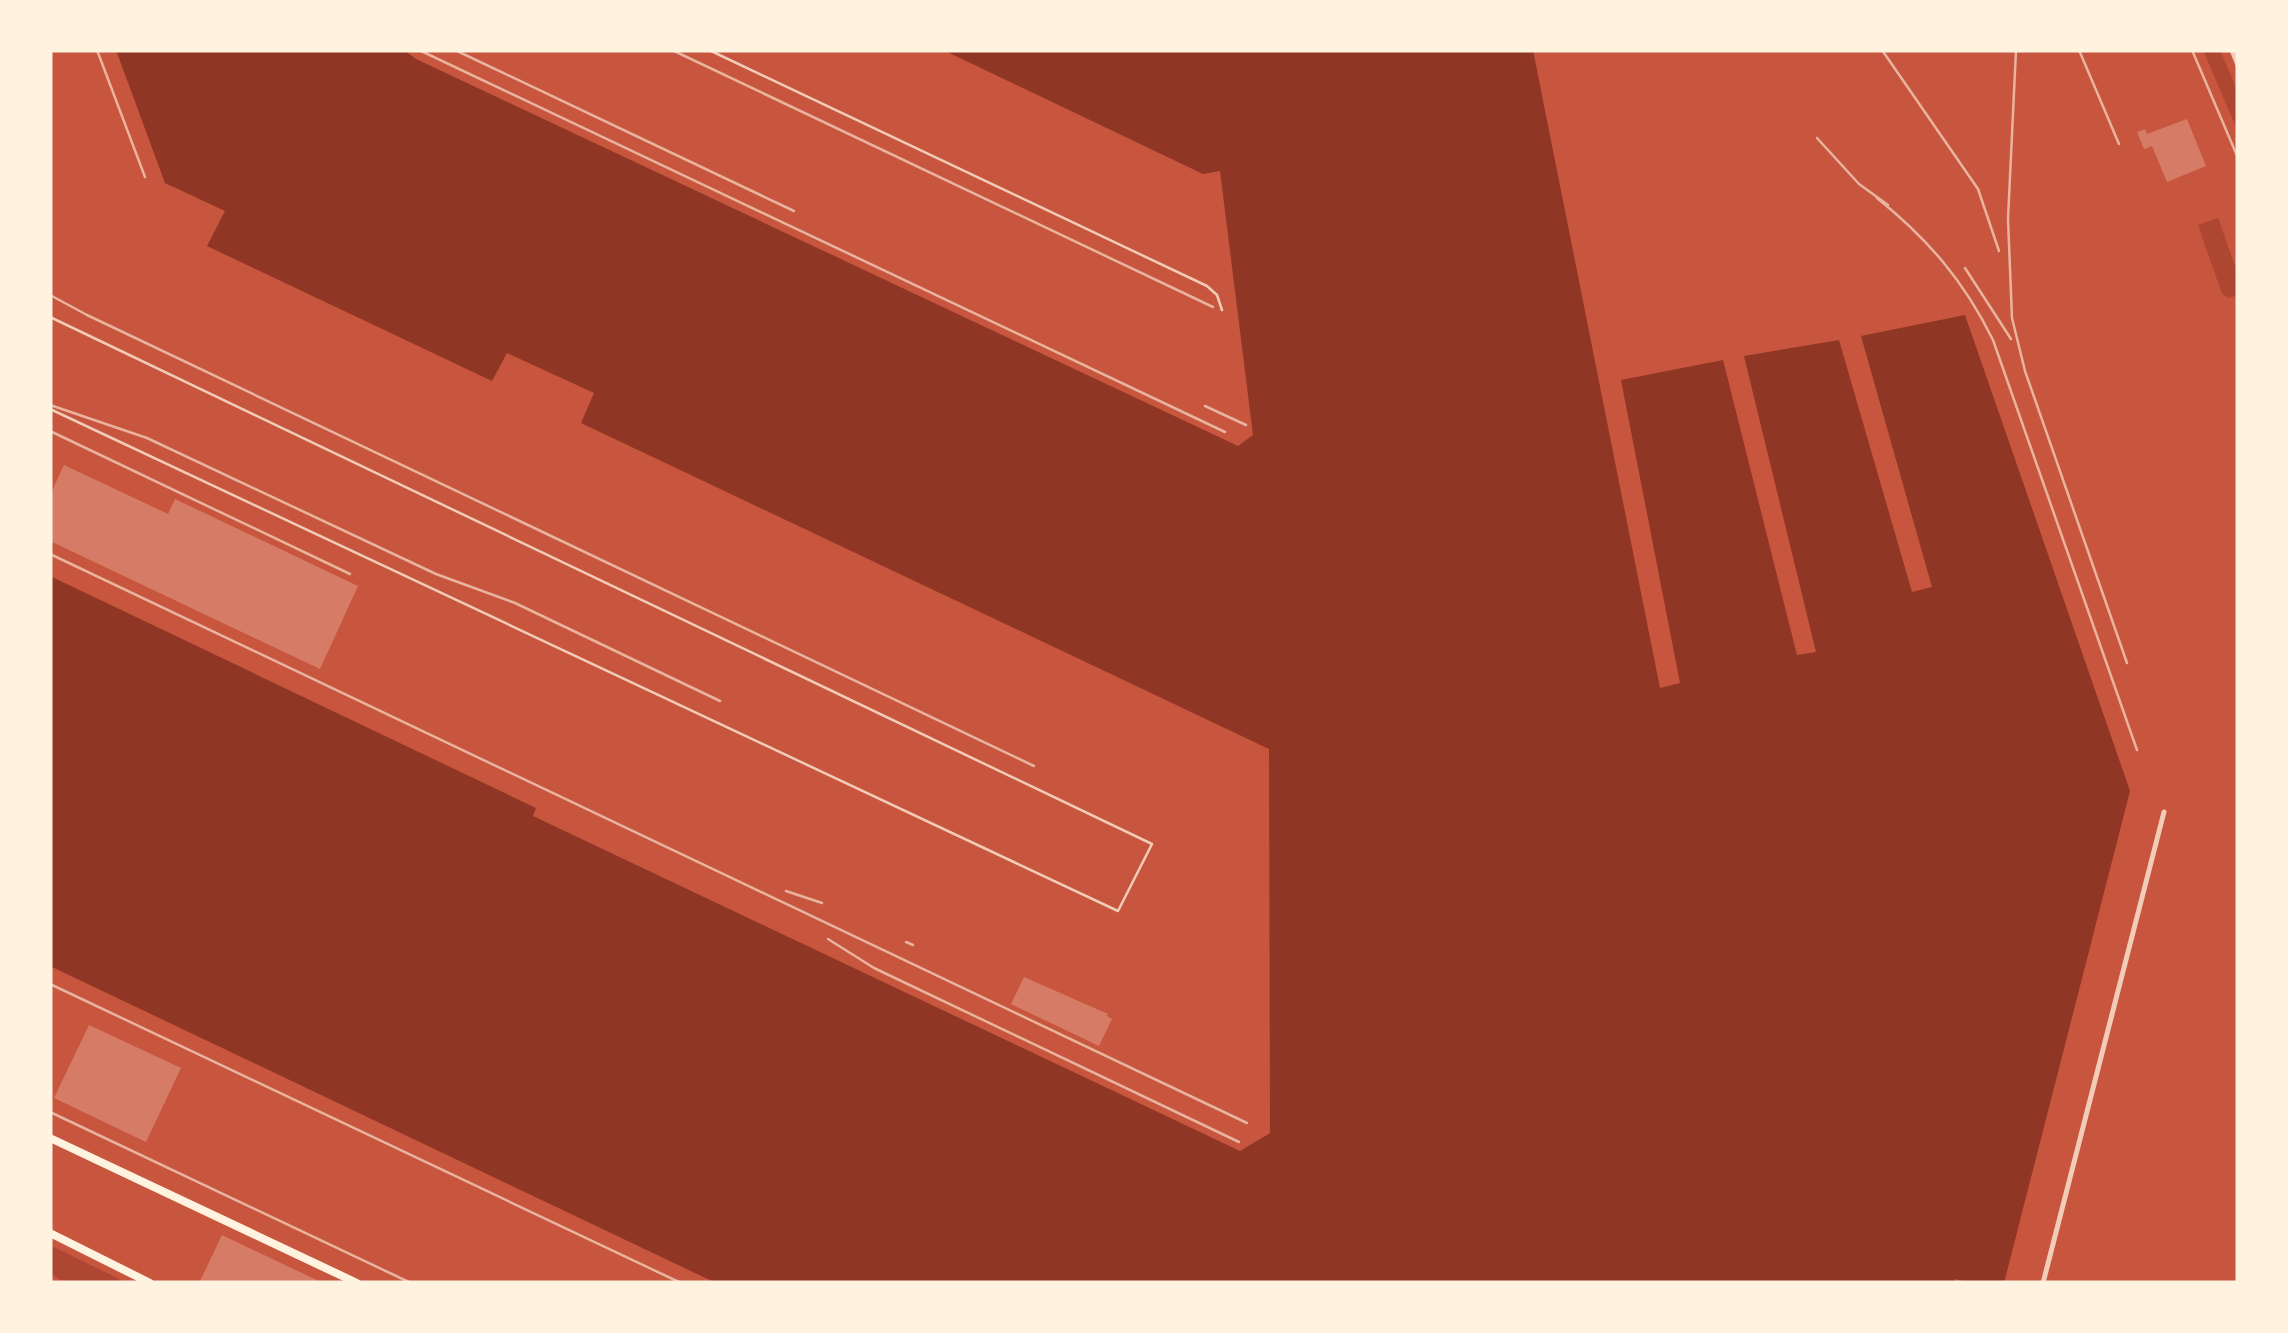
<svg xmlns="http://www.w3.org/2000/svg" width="2288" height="1333" font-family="Barlow,sans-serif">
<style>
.green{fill:#ae4732}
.water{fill:#8f3625}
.building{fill:#d67c66}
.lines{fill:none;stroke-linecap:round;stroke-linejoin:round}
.service{stroke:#f1ccb7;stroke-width:2.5}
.minor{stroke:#f1ccb7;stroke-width:5}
.tertiary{stroke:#f1ccb7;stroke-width:5}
.trunk{stroke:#fff3e0;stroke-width:8}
.rail{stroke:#e9b49f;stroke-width:2.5}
</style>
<rect width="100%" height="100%" fill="#c8553d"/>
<!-- green -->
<g class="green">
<path d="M 2203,50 L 2220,50 L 2238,92 L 2238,132 Z"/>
<path d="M 2218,218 L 2238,274 L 2238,295 L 2229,298 L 2222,294 L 2198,225 Z"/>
<path d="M 50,1245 L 127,1283 L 65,1283 L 50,1273 Z"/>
</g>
<!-- water -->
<path class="water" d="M 116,50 L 404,50 L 416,59 L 1238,446 L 1253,435 L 1220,171 L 1203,174 L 943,50 L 1533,50 L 1660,688 L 1680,683 L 1621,380 L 1723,360 L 1797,655 L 1816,652 L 1744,356 L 1839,340 L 1912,592 L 1932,587 L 1861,336 L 1965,315 L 2130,791 L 2004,1283 L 1972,1283 L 1955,1279 L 1953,1283 L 716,1283 L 50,966 L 50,576 L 536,808 L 533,816 L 1240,1151 L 1270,1133 L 1269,749 L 581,423 L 594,393 L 507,353 L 492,381 L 207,246 L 225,211 L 165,183 Z"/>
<!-- building -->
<g class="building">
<path d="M 2187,119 L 2206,166 L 2167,182 L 2152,146 L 2144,149 L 2137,132 L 2145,129 L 2147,134 Z"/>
<path d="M 64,465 L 168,514 L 175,499 L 358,586 L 320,669 L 50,541 L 50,495 Z"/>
<path d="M 1024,977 L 1108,1014 L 1107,1016 L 1112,1019 L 1099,1046 L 1011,1004 Z"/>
<path d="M 89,1025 L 181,1068 L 146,1142 L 54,1098 Z"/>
<path d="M 222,1235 L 323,1283 L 200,1281 Z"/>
</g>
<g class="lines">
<!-- service -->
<g class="service">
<path d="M 709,50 L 1207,286 L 1217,295 L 1222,310"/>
<path d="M 50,317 L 1152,844 L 1118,911 L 50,409"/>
</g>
<!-- minor -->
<path class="minor" d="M 2043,1283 L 2164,812"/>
<!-- tertiary -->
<path class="tertiary" d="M 2232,50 L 2238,65"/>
<!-- trunk -->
<g class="trunk">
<path d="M 50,1138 L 357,1283"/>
<path d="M 50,1233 L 150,1283"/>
</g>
<!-- rail -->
<g class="rail">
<path d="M 97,50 L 145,177"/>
<path d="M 419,50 L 1225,432"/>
<path d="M 455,50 L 794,211"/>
<path d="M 672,50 L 1213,307"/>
<path d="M 1882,50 L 1978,189 L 1999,251"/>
<path d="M 2016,50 L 2008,219 L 2012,318 L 2025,371 L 2127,663"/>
<path d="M 2079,50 L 2119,144"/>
<path d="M 2192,50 L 2238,158"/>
<path d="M 1817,138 L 1859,184 L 1888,205"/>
<path d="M 1877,198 C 1928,239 1964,281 1993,340 L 2137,750"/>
<path d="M 1965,268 L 2011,339"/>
<path d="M 50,295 L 87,315 L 1034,766"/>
<path d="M 50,405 L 147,438 L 436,574 L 515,603 L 720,701"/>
<path d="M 1205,406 L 1246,425"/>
<path d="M 50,431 L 350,574"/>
<path d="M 50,554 L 1247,1123"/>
<path d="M 786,891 L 822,903"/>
<path d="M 828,939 L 874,968 L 1239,1142"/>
<path d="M 906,942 L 913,945"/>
<path d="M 50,984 L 681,1283"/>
<path d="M 50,1112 L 411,1283"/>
</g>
</g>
<!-- border -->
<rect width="2288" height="1333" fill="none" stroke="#fff3e0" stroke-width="105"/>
</svg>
